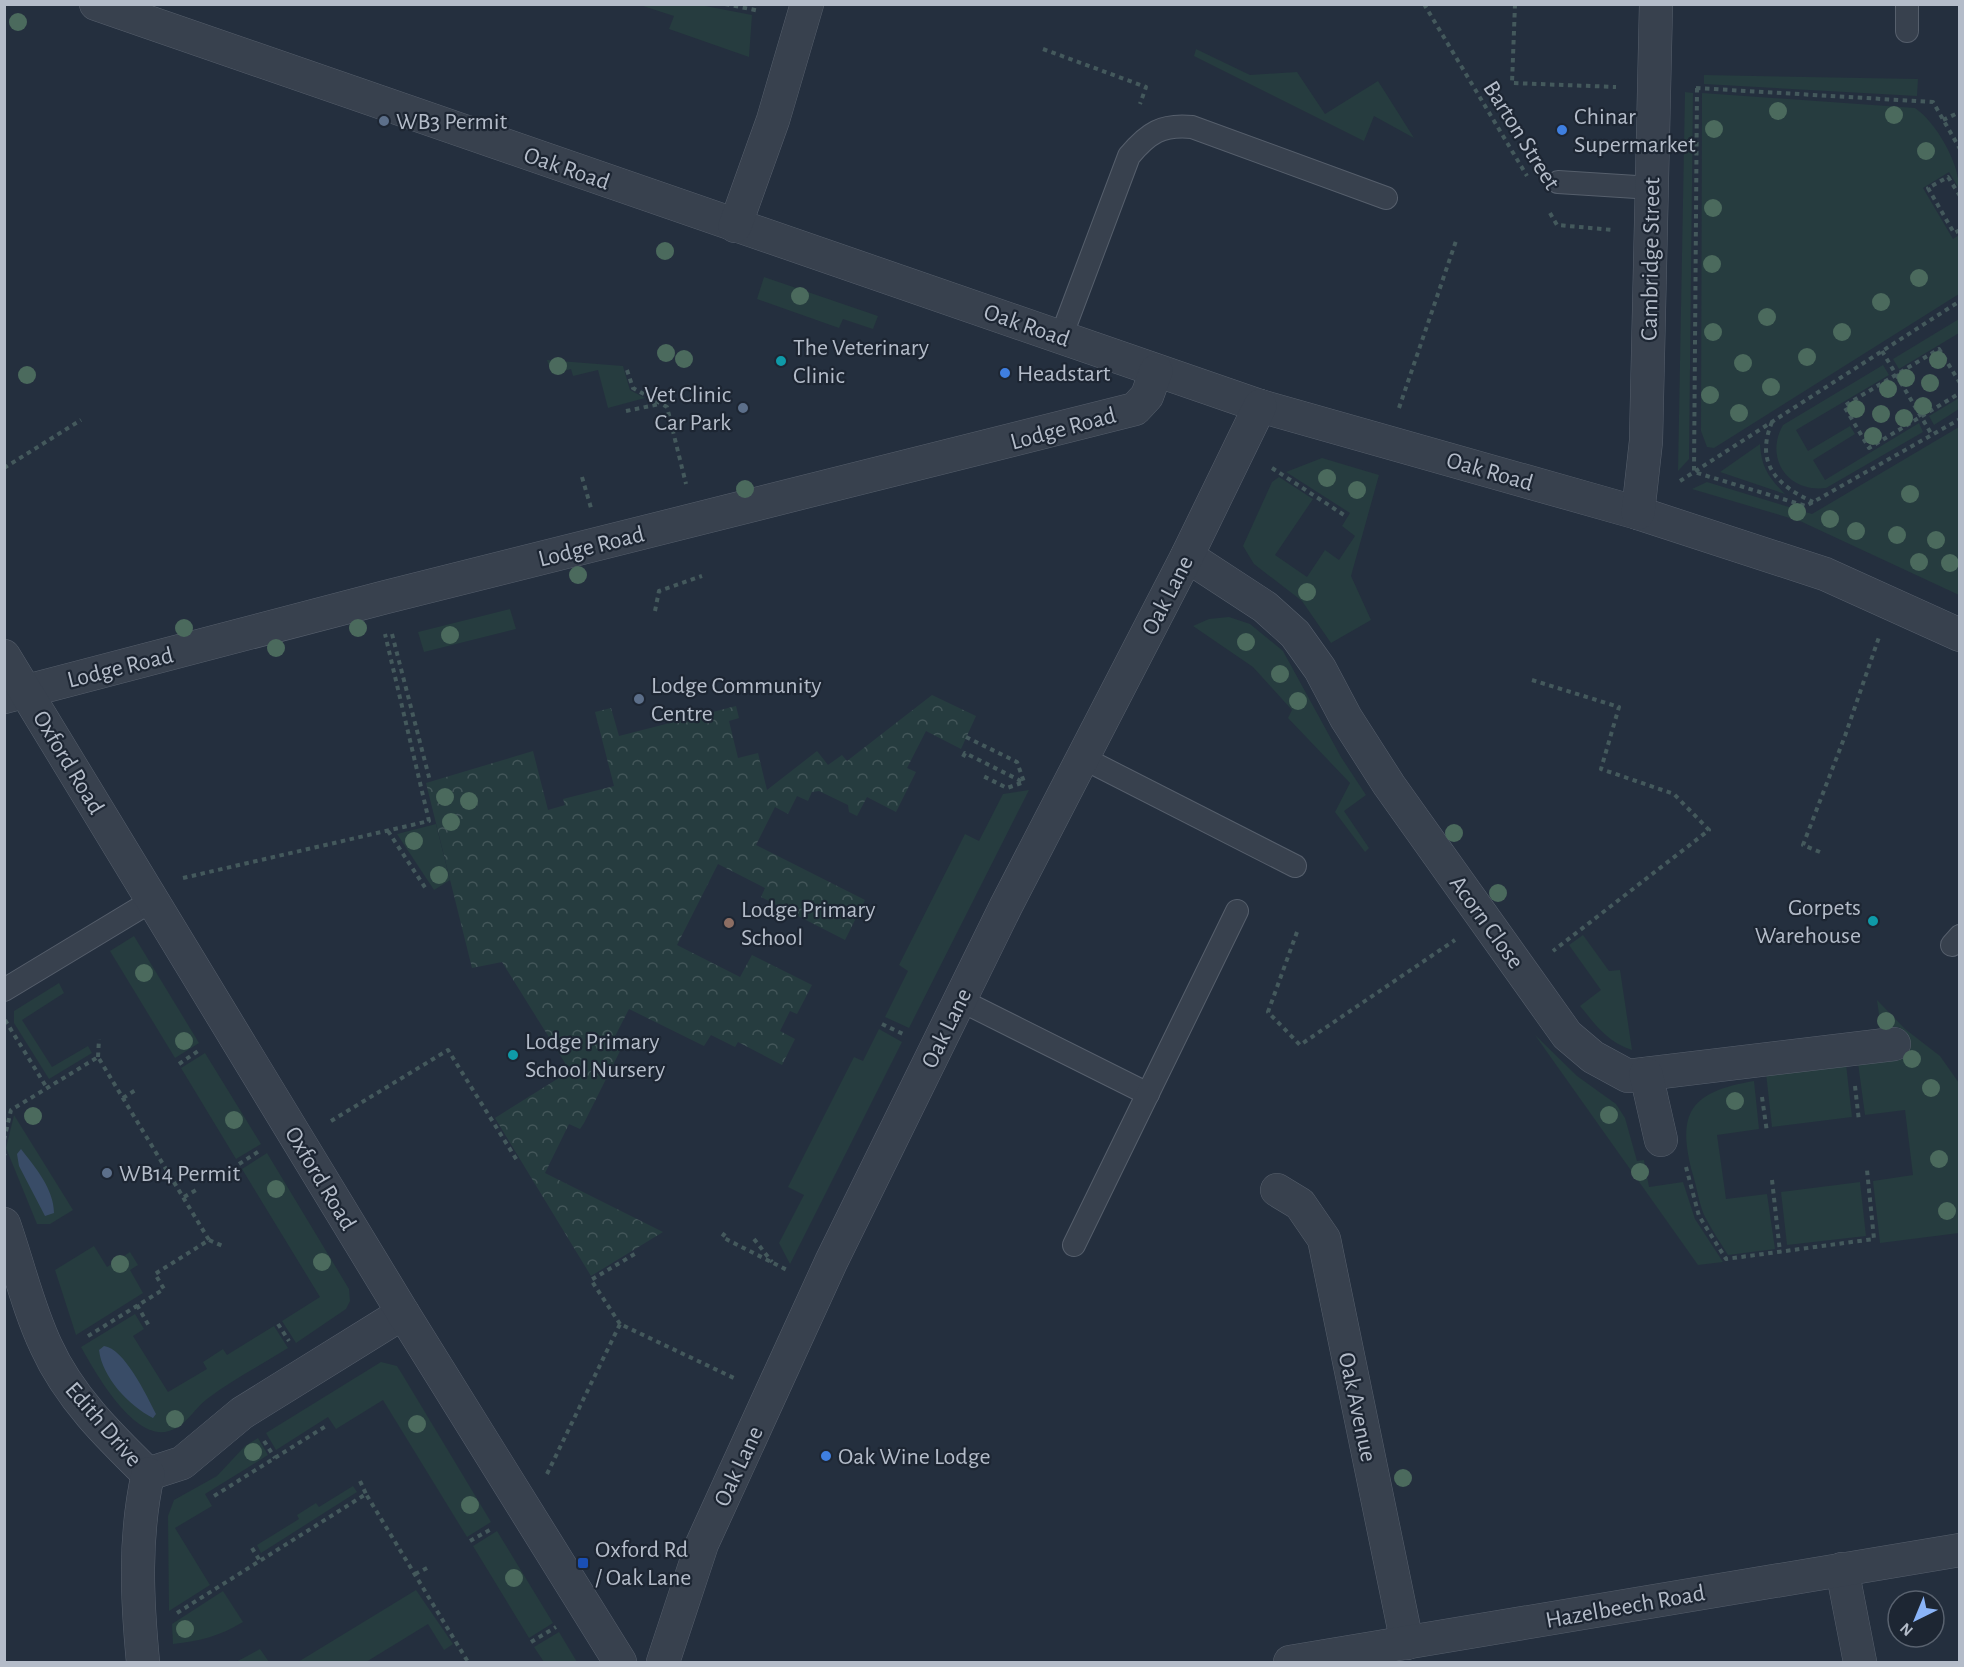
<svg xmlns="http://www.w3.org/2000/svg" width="1964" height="1667" font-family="'Alegreya Sans',sans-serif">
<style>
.green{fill:#263c3f}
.park{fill:url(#park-crowns)}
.water{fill:#394c67}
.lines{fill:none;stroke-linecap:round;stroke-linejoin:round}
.service-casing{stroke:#565f6c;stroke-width:24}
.minor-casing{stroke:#565f6c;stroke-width:34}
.tertiary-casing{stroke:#565f6c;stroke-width:34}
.path{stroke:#44595c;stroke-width:4;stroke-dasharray:4.5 4.5;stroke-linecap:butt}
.service{stroke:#38414e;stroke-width:22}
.minor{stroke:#38414e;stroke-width:33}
.tertiary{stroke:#38414e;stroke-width:33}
.tree{fill:#4b6a5d}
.service-dot{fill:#5c6f8a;stroke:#1d2633;stroke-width:2}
.shop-dot{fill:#3f7fe0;stroke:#1d2633;stroke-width:2}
.culture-dot{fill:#0f9aa8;stroke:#1d2633;stroke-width:2}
.education-dot{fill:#8d6e63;stroke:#1d2633;stroke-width:2}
.transit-dot{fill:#1a4fb4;stroke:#1d2633;stroke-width:2}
.labels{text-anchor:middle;stroke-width:4.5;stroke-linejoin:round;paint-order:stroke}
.poi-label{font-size:24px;fill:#b4bcc9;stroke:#1d2633;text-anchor:start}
.street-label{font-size:24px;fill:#b4bcc9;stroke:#1d2633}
</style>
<defs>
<pattern id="park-crowns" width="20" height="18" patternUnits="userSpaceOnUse" patternTransform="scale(1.5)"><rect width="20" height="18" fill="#263c3f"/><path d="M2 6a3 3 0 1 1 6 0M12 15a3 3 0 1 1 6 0" fill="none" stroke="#435659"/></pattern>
</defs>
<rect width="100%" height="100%" fill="#242f3e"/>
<!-- green -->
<g class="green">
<path d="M 640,5 L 700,5 L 752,15 L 749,57 L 669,29 L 674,16 Z"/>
<path d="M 1196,49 L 1250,75 L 1297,72 L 1325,114 L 1378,81 L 1414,138 L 1374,116 L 1364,141 L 1194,56 Z"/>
<path d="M 1704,75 L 1918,79 L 1917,96 L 1704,84 Z"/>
<path d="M 1685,92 L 1693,93 L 1689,459 L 1678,471 Z"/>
<path d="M 1702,93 L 1915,108 C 1936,122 1960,164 1959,189 L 1949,172 L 1923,188 L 1953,239 L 1959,235 L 1959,294 L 1714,448 L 1707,447 L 1701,431 Z"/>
<path d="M 764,277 L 878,316 L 873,329 L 843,319 L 839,328 L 757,299 Z"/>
<path d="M 1959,319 L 1959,333 L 1899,369 L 1893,359 Z"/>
<path d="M 547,360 L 623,366 L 630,390 L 645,398 L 608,408 L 598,370 L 573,376 L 571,369 L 552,374 Z"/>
<path d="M 1883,365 L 1889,375 L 1796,430 L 1808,451 L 1850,426 L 1855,434 L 1813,460 L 1825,480 L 1919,423 L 1923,432 L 1826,488 C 1788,493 1764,458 1783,425 Z"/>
<path d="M 1959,398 L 1959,409 L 1934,425 L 1929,416 Z"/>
<path d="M 1959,427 L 1959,595 L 1800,521 L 1692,489 L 1707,482 L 1812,514 Z"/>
<path d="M 1760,444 C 1761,467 1769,478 1785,494 L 1720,472 Z"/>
<path d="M 1322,458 L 1379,475 L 1351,576 L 1371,620 L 1331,643 L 1302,601 L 1254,564 L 1243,546 L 1272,482 L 1279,477 L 1313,499 L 1275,555 L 1307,577 L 1325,550 L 1339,560 L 1355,536 L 1342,526 L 1350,513 L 1286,472 Z"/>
<path d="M 510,609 L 516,629 L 424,652 L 418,632 Z"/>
<path d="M 1229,617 L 1250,624 L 1283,651 L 1341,757 L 1366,795 L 1344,811 L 1369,848 L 1365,852 L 1335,812 L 1350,783 L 1288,718 L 1292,710 L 1253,667 L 1193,626 L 1209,619 Z"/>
<path d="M 1029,790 L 909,1028 L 885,1017 L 908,971 L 899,965 L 965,834 L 979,841 L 1003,794 Z"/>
<path d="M 436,824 L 450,880 L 434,890 L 397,834 Z"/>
<path d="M 1583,935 L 1609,971 L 1620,970 L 1632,1050 C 1607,1042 1596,1025 1580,1006 L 1601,990 L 1569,945 Z"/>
<path d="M 134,936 L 199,1043 L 175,1058 L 110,951 Z"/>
<path d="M 59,983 L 64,993 L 22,1020 L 52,1067 L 88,1046 L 92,1053 L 49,1079 L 14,1023 L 14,1011 Z"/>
<path d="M 1877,1000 L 1905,1029 L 1940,1056 L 1959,1083 L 1959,1233 L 1880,1243 L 1873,1181 L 1913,1175 L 1905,1110 L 1865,1115 L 1858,1063 L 1903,1057 L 1899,1027 L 1881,1029 Z"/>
<path d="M 879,1029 L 902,1042 L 790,1264 L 779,1243 L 804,1195 L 788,1187 L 854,1057 L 863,1061 Z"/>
<path d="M 1535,1035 L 1577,1076 L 1616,1104 L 1625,1118 L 1637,1161 L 1644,1160 L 1649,1187 L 1683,1182 L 1695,1219 L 1723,1262 L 1698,1265 Z"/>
<path d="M 205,1053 L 261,1144 L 236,1159 L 181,1068 Z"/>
<path d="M 1846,1064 L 1852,1117 L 1772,1127 L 1766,1073 Z"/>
<path d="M 1754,1081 L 1759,1129 L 1717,1135 L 1726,1199 L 1767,1194 L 1775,1249 L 1728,1255 C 1720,1242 1711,1229 1704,1215 C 1699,1203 1697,1188 1693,1175 C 1676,1112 1690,1092 1754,1081 Z"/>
<path d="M 14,1115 L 73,1210 L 50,1224 L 37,1224 L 6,1148 Z"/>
<path d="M 267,1153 L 349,1289 L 350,1301 L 346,1309 L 296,1343 L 282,1321 L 320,1297 L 242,1169 Z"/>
<path d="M 1860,1182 L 1866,1236 L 1787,1245 L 1781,1192 Z"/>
<path d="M 94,1246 L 107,1267 L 130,1252 L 138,1265 L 130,1270 L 143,1293 L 76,1335 L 55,1270 Z"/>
<path d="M 135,1314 L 144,1329 L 133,1336 L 168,1392 L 207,1369 L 203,1362 L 223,1349 L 227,1355 L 274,1326 L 288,1348 C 261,1365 232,1380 207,1399 C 194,1409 185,1427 169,1431 C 134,1442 95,1372 81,1347 Z"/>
<path d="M 381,1362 L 397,1366 L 402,1374 L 491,1522 L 467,1537 L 383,1400 L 336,1429 L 328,1417 L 276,1450 L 266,1433 Z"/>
<path d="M 258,1438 L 268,1455 L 205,1494 L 212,1506 L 175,1528 L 210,1585 L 169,1611 L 168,1516 L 174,1500 L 217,1476 L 245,1446 Z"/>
<path d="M 353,1486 L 357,1492 L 261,1553 L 257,1545 L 299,1519 L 297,1515 L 316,1503 L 319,1507 Z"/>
<path d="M 497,1531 L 553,1623 L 529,1638 L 473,1546 Z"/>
<path d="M 416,1590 L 453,1644 L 444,1650 L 428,1624 L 366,1662 L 298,1662 Z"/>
<path d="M 223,1591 L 243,1622 C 220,1636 200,1641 173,1644 L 172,1624 Z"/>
<path d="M 559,1632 L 577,1662 L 544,1662 L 534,1647 Z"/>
<path d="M 260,1649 L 269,1662 L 234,1662 L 236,1662 Z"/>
</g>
<!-- park -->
<path class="park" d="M 932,695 L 976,716 L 961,749 L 926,731 L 907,768 L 916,772 L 896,812 L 867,797 L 857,816 L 849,812 L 848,805 L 819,791 L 812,792 L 808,801 L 797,796 L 788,814 L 775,807 L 756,845 L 865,900 L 845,940 L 761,897 L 765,888 L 718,864 L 677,945 L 740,977 L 752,955 L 812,985 L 797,1014 L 790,1011 L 780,1031 L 795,1039 L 782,1065 L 738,1042 L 735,1047 L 711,1035 L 704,1046 L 629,1009 L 610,1046 L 620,1051 L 584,1123 L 580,1129 L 569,1124 L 545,1173 L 663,1232 L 591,1276 L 495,1118 L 570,1071 L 502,962 L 472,968 L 426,783 L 533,751 L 548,810 L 565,805 L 563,799 L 614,786 L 595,712 L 611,708 L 619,736 L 736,706 L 739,718 L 729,721 L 738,758 L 758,753 L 767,790 L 817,751 L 828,765 L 842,755 L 847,761 Z"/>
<!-- water -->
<g class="water">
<path d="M 21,1149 C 35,1167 54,1189 54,1213 L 45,1216 L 19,1166 L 17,1154 Z"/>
<path d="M 104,1346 C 124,1348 147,1396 156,1414 L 153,1418 C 129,1406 102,1377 99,1350 Z"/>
</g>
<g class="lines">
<defs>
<g id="service">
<path d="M 1907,31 L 1907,4"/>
<path d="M 1558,182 L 1652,188"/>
<path d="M 1061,337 L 1129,156 C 1148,133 1162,124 1192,127 L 1386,198"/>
<path d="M 1083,758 L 1295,866"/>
<path d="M 1952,945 L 1960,936"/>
<path d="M 4,990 L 153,900"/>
<path d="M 960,1000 L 1148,1094"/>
<path d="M 1074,1245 L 1237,911"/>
</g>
<g id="minor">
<path d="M 96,4 L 1260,406 L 1638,513 L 1825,574 L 1960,635"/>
<path d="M 735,226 L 773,120 L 807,4"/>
<path d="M 1638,513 L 1646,441 L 1656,4"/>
<path d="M 1187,556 L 1265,607 L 1295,634 L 1320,669 L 1346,718 L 1389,785 L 1567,1035 L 1593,1057 L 1628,1076 L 1894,1044"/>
<path d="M 4,697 L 386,597 L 1135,409 L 1147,396 L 1156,371"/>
<path d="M 1646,1074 L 1661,1140"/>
<path d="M 1277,1190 L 1300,1204 L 1324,1239 L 1407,1643"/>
<path d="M 4,1224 C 18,1264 28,1308 46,1346 C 69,1397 109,1436 148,1474 L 182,1463 L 242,1413 L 403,1313"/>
<path d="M 1842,1569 L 1860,1662"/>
<path d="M 143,1662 C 137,1599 134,1537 148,1474"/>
<path d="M 663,1662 L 702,1544 L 831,1262 L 1006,906 L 1187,556 L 1260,406"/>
<path d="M 1290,1662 L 1960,1550"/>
</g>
<path id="tertiary" d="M 4,656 L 403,1313 L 620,1662"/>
</defs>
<!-- service casing -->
<use href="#service" class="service-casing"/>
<!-- minor casing -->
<use href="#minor" class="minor-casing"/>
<!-- tertiary casing -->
<use href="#tertiary" class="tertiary-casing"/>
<!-- path -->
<g class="path">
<path d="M 725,4 L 760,11"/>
<path d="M 1424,4 L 1527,176"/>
<path d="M 1515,4 L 1512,83 L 1616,87"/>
<path d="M 1043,49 L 1146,87 L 1140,104"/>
<path d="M 1696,88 L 1933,102 L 1960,149"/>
<path d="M 1697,88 L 1694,472 L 1806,506 L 1960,419"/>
<path d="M 1943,120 L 1960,112"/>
<path d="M 1960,196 L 1948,177 L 1928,188 L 1954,233 L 1960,230"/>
<path d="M 1550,213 L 1557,225 L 1613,230"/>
<path d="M 1882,351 L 1932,435"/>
<path d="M 627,370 L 633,388 L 667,407 L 686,484"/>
<path d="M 1960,383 L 1939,349 L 1844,406 L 1869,448 L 1960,393"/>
<path d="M 1399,408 L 1457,238"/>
<path d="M 626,411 L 660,404"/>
<path d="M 1772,422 C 1755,463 1776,485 1813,502"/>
<path d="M 4,468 L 81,420"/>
<path d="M 1272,468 L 1344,515"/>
<path d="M 582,477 L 591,508"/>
<path d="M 1680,481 L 1960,301"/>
<path d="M 655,611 L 659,591 L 702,576"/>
<path d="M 392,634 L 430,781"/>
<path d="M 1532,680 L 1619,707 L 1601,769 L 1674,794 L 1709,830 L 1553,951"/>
<path d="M 966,737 L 1017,762 L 1024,782 L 1007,788 L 983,776"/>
<path d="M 963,757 L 965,753 L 1025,783"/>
<path d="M 388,831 L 426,889"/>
<path d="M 1820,852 L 1803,845 L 1845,736 L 1879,637"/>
<path d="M 183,878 L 429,821 L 385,634"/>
<path d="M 1297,932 L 1268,1012 L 1300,1045 L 1455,940"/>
<path d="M 5,1020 L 47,1088"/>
<path d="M 882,1024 L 903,1034"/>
<path d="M 98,1057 L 99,1039"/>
<path d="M 179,1064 L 201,1049"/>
<path d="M 1855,1086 L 1859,1121"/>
<path d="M 1762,1097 L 1767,1132"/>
<path d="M 123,1098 L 137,1089"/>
<path d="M 331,1121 L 448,1050 L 518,1162"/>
<path d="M 4,1140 L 11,1110 L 98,1057 L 209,1240 L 155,1274 L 164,1289 L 85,1338"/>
<path d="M 4,1154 L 5,1156"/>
<path d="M 239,1164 L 261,1150"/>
<path d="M 1686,1167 L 1699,1216 L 1726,1259 L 1874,1239 L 1867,1170"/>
<path d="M 1772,1180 L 1780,1252"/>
<path d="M 184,1197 L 198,1189"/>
<path d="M 725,1233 L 722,1237 L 787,1270"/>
<path d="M 754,1239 L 772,1262"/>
<path d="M 209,1240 L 225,1247"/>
<path d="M 137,1305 L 149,1326"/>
<path d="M 278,1324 L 289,1341"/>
<path d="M 620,1324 L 591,1280 L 638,1252"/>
<path d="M 264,1441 L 275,1458"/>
<path d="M 547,1474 L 620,1324 L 736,1379"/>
<path d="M 360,1481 L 366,1494"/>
<path d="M 214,1496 L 326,1426"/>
<path d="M 470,1541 L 493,1528"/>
<path d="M 252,1548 L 260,1561"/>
<path d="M 415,1574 L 429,1567"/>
<path d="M 177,1613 L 366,1494 L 468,1662"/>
<path d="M 531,1642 L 556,1627"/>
</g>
<!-- service -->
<use href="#service" class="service"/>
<!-- minor -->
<use href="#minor" class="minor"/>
<!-- tertiary -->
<use href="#tertiary" class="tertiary"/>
</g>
<!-- trees -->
<g class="tree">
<circle cx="18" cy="22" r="9"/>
<circle cx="1778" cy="111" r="9"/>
<circle cx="1894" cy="115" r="9"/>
<circle cx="1714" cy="129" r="9"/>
<circle cx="1926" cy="151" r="9"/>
<circle cx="1713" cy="208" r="9"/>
<circle cx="665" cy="251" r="9"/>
<circle cx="1712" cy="264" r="9"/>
<circle cx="1919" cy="278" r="9"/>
<circle cx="800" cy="296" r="9"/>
<circle cx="1881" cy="302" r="9"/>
<circle cx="1767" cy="317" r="9"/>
<circle cx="1713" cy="332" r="9"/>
<circle cx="1842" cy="332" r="9"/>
<circle cx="666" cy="353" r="9"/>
<circle cx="1807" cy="357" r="9"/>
<circle cx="684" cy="359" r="9"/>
<circle cx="1938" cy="360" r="9"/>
<circle cx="1743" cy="363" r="9"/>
<circle cx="558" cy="366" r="9"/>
<circle cx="27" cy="375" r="9"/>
<circle cx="1906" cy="378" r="9"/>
<circle cx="1930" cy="383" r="9"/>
<circle cx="1771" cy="387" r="9"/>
<circle cx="1888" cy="389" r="9"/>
<circle cx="1710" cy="395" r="9"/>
<circle cx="1923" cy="406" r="9"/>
<circle cx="1856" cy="409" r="9"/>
<circle cx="1739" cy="413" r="9"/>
<circle cx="1881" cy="414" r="9"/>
<circle cx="1904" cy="418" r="9"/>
<circle cx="1873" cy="436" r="9"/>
<circle cx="1327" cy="478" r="9"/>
<circle cx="745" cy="489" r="9"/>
<circle cx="1357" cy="490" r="9"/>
<circle cx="1910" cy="494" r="9"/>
<circle cx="1797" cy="512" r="9"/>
<circle cx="1830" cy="519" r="9"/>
<circle cx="1856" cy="531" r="9"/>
<circle cx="1897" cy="535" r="9"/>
<circle cx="1936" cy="540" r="9"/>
<circle cx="1919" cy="562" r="9"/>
<circle cx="1950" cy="563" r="9"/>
<circle cx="578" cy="575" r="9"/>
<circle cx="1307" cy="592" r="9"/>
<circle cx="184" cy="628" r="9"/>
<circle cx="358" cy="628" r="9"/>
<circle cx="450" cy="635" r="9"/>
<circle cx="1246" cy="642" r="9"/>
<circle cx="276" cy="648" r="9"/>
<circle cx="1280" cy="674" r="9"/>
<circle cx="1298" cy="701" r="9"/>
<circle cx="445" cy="797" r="9"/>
<circle cx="469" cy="801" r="9"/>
<circle cx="451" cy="822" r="9"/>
<circle cx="1454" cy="833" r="9"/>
<circle cx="414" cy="841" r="9"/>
<circle cx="439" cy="875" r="9"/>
<circle cx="1498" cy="893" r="9"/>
<circle cx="144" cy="973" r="9"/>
<circle cx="1886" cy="1021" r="9"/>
<circle cx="184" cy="1041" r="9"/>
<circle cx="1912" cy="1059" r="9"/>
<circle cx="1931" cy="1088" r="9"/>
<circle cx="1735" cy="1101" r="9"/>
<circle cx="1609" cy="1115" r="9"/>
<circle cx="33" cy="1116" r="9"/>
<circle cx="234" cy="1120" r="9"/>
<circle cx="1939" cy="1159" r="9"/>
<circle cx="1640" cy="1172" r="9"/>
<circle cx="276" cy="1189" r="9"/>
<circle cx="1947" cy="1211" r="9"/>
<circle cx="322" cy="1262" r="9"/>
<circle cx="120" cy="1264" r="9"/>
<circle cx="175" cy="1419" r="9"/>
<circle cx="417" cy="1424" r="9"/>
<circle cx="253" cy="1452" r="9"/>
<circle cx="1403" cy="1478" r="9"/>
<circle cx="470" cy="1505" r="9"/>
<circle cx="514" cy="1578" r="9"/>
<circle cx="185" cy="1629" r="9"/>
</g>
<!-- markers -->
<g class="service-dot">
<circle cx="384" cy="121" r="6"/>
<circle cx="743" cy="408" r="6"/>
<circle cx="639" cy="699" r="6"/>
<circle cx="107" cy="1173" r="6"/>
</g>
<g class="shop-dot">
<circle cx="1562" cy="130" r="6"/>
<circle cx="1005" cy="373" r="6"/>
<circle cx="826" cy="1456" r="6"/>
</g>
<g class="culture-dot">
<circle cx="781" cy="361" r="6"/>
<circle cx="1873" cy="921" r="6"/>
<circle cx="513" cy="1055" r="6"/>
</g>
<circle class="education-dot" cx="729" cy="923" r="6"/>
<rect class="transit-dot" x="577" y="1557" width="12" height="12" rx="3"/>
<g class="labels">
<!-- poi labels -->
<g class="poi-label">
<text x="1574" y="124">Chinar<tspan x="1574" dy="28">Supermarket</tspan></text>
<text x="396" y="129">WB3 Permit</text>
<text x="793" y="355">The Veterinary<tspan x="793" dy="28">Clinic</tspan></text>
<text x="1017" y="381">Headstart</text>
<text x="731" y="402" text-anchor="end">Vet Clinic<tspan x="731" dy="28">Car Park</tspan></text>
<text x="651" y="693">Lodge Community<tspan x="651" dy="28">Centre</tspan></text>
<text x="1861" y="915" text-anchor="end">Gorpets<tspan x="1861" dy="28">Warehouse</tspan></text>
<text x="741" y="917">Lodge Primary<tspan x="741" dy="28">School</tspan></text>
<text x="525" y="1049">Lodge Primary<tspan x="525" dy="28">School Nursery</tspan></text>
<text x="119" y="1181">WB14 Permit</text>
<text x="838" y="1464">Oak Wine Lodge</text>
<text x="595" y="1557">Oxford Rd<tspan x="595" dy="28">/ Oak Lane</tspan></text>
</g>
<!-- street labels -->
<g class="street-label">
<text transform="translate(1522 135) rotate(58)" y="8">Barton Street</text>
<text transform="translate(567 168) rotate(19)" y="8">Oak Road</text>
<text transform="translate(1650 259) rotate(-89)" y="8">Cambridge Street</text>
<text transform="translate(1027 325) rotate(19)" y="8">Oak Road</text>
<text transform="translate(1063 428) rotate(-15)" y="8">Lodge Road</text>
<text transform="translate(1490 471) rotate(16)" y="8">Oak Road</text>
<text transform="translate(591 546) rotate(-14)" y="8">Lodge Road</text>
<text transform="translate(1167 595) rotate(-63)" y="8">Oak Lane</text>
<text transform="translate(120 667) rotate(-14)" y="8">Lodge Road</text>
<text transform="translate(69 762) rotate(59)" y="8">Oxford Road</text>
<text transform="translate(1487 922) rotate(54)" y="8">Acorn Close</text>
<text transform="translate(946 1028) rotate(-64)" y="8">Oak Lane</text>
<text transform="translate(321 1178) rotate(59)" y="8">Oxford Road</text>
<text transform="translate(1358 1407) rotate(78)" y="8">Oak Avenue</text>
<text transform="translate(104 1424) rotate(49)" y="8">Edith Drive</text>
<text transform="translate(738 1466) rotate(-65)" y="8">Oak Lane</text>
<text transform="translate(1625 1606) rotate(-10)" y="8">Hazelbeech Road</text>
</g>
</g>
<!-- border -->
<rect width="1964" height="1667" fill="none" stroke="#b4bcc9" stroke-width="12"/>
<!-- north arrow -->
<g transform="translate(1916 1619) rotate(223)"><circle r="28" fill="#1d2633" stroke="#59626f" stroke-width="1.5"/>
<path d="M0-4.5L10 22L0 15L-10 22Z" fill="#8ab4f8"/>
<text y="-9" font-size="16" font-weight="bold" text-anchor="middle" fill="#b4bcc9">N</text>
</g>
</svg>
